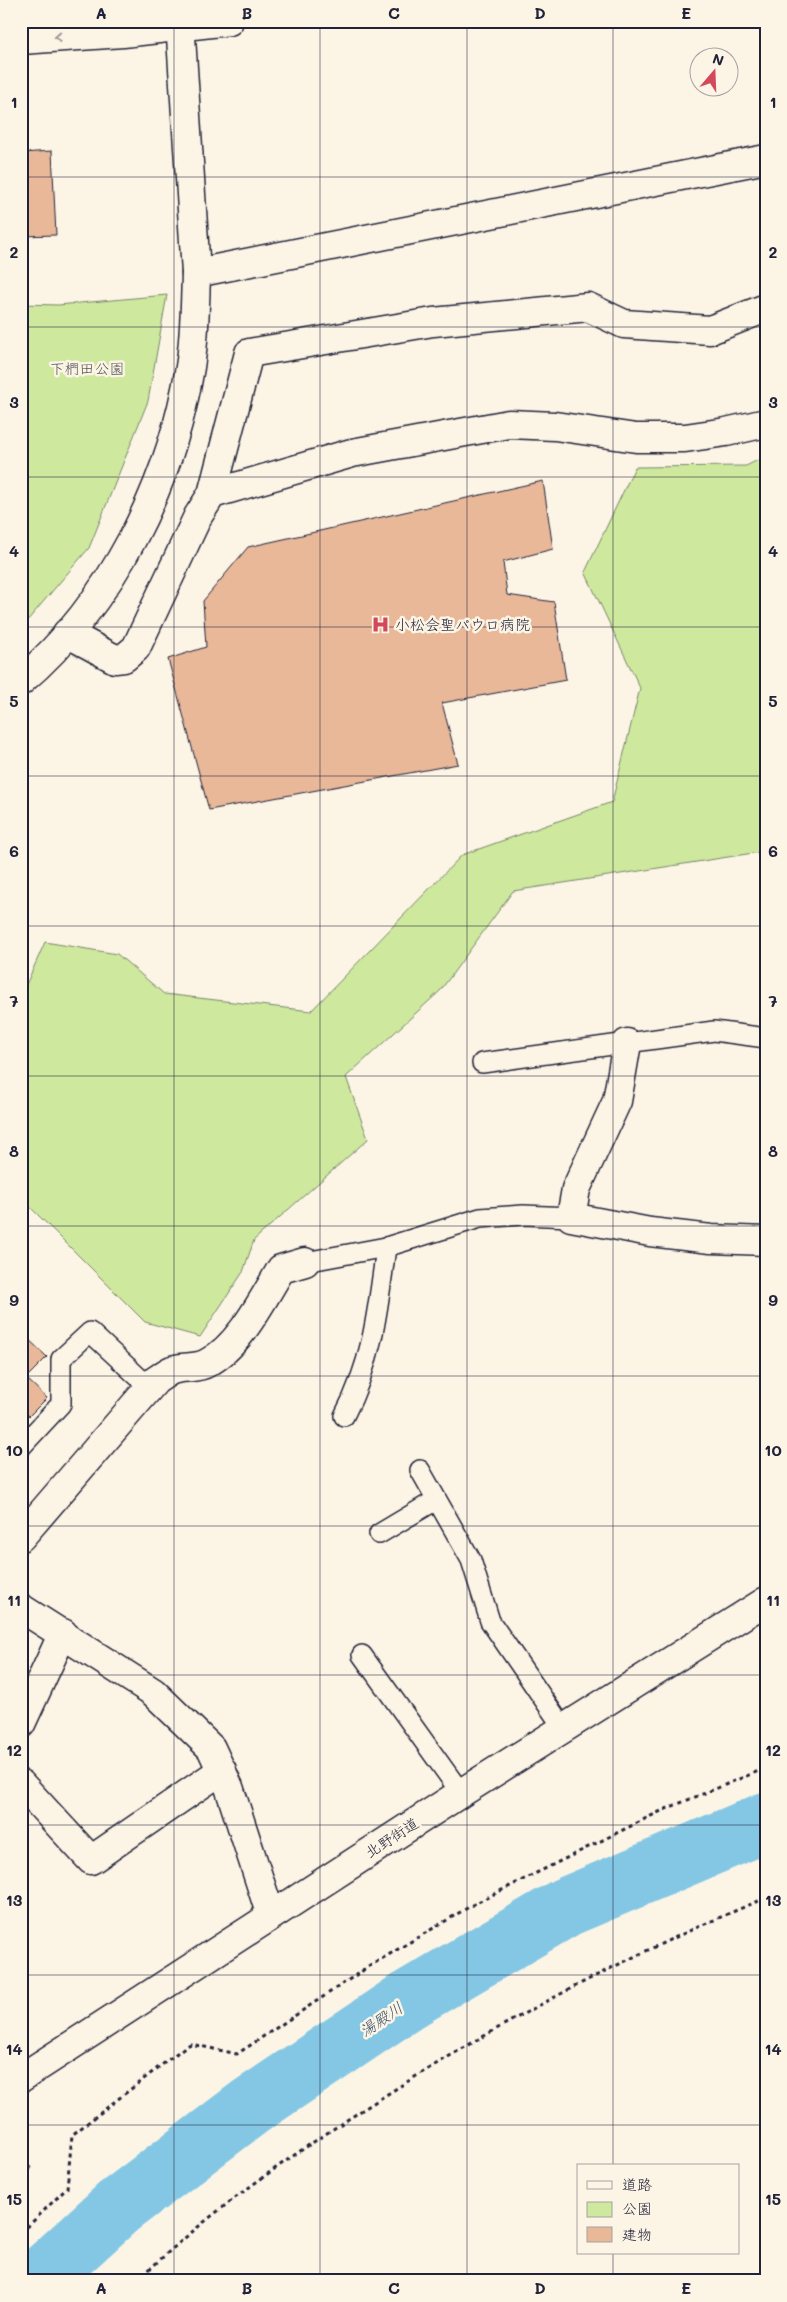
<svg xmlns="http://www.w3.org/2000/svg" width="787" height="2302" font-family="Mali,'Klee One',sans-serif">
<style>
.green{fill:#cee89e;stroke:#78856c}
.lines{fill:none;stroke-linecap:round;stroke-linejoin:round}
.river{stroke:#84c7e5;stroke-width:60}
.building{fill:#e8b899;stroke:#22223b}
.service-casing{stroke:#22223b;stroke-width:22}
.minor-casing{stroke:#22223b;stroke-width:31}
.tertiary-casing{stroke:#22223b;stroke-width:31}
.secondary-casing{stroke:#22223b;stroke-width:31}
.path{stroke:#22223b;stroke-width:3;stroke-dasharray:4 4;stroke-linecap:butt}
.service{stroke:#fcf5e5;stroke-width:19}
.minor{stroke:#fcf5e5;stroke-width:28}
.tertiary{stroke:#fcf5e5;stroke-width:28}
.secondary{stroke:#fcf5e5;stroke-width:28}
.oneway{stroke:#9a9698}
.grid{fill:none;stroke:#22223b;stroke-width:1;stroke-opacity:0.55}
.labels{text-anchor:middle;stroke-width:5;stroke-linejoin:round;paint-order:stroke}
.park-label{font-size:15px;fill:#4d5454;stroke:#fcf5e5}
.poi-label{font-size:15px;fill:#22223b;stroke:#fcf5e5;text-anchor:start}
.street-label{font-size:15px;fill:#22223b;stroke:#fcf5e5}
.water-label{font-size:16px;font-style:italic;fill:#3f546e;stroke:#fcf5e5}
.neatline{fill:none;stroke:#22223b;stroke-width:2}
.grid-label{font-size:16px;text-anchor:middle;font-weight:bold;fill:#22223b}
</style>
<rect width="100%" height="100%" fill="#fcf5e5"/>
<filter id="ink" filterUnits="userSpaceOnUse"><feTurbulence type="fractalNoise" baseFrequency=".02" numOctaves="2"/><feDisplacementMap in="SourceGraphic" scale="10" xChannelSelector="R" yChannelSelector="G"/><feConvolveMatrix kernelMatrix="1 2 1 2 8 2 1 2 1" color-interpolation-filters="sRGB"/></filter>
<g filter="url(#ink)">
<!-- green -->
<g class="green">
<path d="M 167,295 L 148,401 L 89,548 L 21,628 L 21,304 L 58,305 Z"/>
<path d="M 766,456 L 766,851 L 513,891 L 440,991 L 346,1077 L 368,1139 L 254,1240 L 243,1272 L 200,1337 L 145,1322 L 21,1198 L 21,996 L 45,942 L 117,954 L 164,994 L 311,1011 L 462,855 L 612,802 L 640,688 L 585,572 L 635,467 L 746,466 Z"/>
</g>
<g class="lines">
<!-- river -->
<path class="river" d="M 37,2281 L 118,2207 L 251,2106 L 410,1999 L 566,1907 L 766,1822"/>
</g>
<!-- building -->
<g class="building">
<path d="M 52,151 L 56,235 L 21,236 L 21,153 Z"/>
<path d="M 543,481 L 553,549 L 503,562 L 507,595 L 554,602 L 566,680 L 442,703 L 458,764 L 209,810 L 168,659 L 206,647 L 203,601 L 248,547 Z"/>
<path d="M 21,1332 L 47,1357 L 26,1378 L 47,1398 L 29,1416 L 21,1408 Z"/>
<path d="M 21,2161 L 31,2167 L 21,2185 Z"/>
</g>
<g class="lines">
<defs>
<g id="service">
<path d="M 482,1063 L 714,1031 L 766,1038"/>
<path d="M 305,1262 L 386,1247 L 480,1218 L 523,1215 L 571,1217"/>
<path d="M 344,1416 C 373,1361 378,1308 386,1247"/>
<path d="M 21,1447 L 61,1404 L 61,1359 L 90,1332 L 149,1387"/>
<path d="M 420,1470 L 471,1560 L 490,1621 L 564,1729"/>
<path d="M 379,1534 L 436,1500"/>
<path d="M 362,1655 L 461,1793"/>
</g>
<g id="minor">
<path d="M 196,273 L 766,159"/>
<path d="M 212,494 L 249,353 L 433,322 L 588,307 L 624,324 L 710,330 L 766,308"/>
<path d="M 67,633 L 115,659 L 124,658 L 136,648 L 198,516 L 212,494 L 352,453 L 509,424 L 555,426 L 636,438 L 685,438 L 726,432 L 766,423"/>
<path d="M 627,1043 L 617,1101 L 576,1189 L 571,1217 L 650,1232 L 711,1239 L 766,1241"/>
<path d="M 21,1537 L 156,1380 C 161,1377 167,1372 172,1370 C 183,1366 197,1369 207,1363 C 239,1347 263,1299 281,1269 L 305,1262"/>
<path d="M 21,1608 L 153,1692 L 211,1748 L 229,1787 L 271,1916"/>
<path d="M 21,1724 L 63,1633"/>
<path d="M 21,1784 L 91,1860 L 222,1770"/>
</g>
<g id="tertiary">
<path d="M 21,40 L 123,33 L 229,21"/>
<path d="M 21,681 C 112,603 171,484 190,367 C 195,336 195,304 196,273 L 180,21"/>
</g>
<path id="secondary" d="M 21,2078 L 461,1793 L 766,1601"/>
</defs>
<!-- service casing -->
<use href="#service" class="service-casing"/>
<!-- minor casing -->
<use href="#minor" class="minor-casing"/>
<!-- tertiary casing -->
<use href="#tertiary" class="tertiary-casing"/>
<!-- secondary casing -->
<use href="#secondary" class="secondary-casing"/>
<!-- path -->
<g class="path">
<path d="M 21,2233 L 67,2188 L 72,2135 L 186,2046 L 191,2044 L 237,2054 L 368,1967 L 474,1904 L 661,1811 L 766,1768"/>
<path d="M 137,2281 C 210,2211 293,2154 378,2100 C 501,2022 631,1953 766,1898"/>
</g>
<!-- service -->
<use href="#service" class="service"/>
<!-- minor -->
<use href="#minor" class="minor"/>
<!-- tertiary -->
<use href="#tertiary" class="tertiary"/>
<!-- secondary -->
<use href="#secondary" class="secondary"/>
</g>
<!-- one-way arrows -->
<defs><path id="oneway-chevron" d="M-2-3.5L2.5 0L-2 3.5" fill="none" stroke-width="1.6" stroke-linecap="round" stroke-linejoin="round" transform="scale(1.25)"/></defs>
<use class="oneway" href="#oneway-chevron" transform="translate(58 37) rotate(176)"/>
</g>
<!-- grid -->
<path class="grid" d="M 174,21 L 174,2281M 320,21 L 320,2281M 467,21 L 467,2281M 613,21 L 613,2166M 21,177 L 766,177M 21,327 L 766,327M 21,477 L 766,477M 21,627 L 766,627M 21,776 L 766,776M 21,926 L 766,926M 21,1076 L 766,1076M 21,1226 L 766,1226M 21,1376 L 766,1376M 21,1526 L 766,1526M 21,1675 L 766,1675M 21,1825 L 766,1825M 21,1975 L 766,1975M 21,2125 L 766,2125M 613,2253 L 613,2281"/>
<!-- icons -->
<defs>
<symbol id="hospital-bare" viewBox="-9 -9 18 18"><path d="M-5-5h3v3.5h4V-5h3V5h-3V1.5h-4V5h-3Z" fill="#d1495b" stroke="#fcf5e5" stroke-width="2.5" paint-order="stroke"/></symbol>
</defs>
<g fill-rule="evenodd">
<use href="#hospital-bare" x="368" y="612" width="25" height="25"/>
</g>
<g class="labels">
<!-- park labels -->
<g class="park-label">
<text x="87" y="374">下椚田公園</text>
</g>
<!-- poi labels -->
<g class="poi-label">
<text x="395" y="630">小松会聖パウロ病院</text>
</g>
<!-- street labels -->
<g class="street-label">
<text transform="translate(392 1838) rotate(-33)" y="5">北野街道</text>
</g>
<!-- water labels -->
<g class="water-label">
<text transform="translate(381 2019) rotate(-34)" y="6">湯殿川</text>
</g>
</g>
<!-- margin -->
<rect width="787" height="2302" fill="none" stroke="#fcf5e5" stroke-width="55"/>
<!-- legend -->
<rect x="577" y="2164" width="162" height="90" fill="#fcf5e5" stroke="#a5a1a1"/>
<rect x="587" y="2181" width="25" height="8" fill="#fcf5e5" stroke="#a5a1a1"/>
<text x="622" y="2190" font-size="15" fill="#22223b">道路</text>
<rect x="587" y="2202" width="25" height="15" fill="#cee89e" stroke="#a5a1a1"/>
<text x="622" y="2214" font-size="15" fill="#22223b">公園</text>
<rect x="587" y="2227" width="25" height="15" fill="#e8b899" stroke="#a5a1a1"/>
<text x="622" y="2240" font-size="15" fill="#22223b">建物</text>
<!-- north arrow -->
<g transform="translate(714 72) rotate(19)"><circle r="24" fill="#fcf5e5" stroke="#a5a1a1"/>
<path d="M0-4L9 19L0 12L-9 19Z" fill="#d1495b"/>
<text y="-8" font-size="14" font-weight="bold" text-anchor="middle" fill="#22223b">N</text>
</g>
<rect x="28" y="28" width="732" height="2246" class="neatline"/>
<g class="grid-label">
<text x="101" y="19">A</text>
<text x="247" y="19">B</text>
<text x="394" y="19">C</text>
<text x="540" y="19">D</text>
<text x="686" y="19">E</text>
<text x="14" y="108">1</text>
<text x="773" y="108">1</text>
<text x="14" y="258">2</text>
<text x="773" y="258">2</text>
<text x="14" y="408">3</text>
<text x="773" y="408">3</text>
<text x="14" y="557">4</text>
<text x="773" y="557">4</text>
<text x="14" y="707">5</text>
<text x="773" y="707">5</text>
<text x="14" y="857">6</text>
<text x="773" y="857">6</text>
<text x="14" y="1007">7</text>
<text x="773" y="1007">7</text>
<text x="14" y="1157">8</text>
<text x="773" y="1157">8</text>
<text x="14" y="1306">9</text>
<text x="773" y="1306">9</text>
<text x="14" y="1456">10</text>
<text x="773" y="1456">10</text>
<text x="14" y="1606">11</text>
<text x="773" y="1606">11</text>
<text x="14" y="1756">12</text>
<text x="773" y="1756">12</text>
<text x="14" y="1906">13</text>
<text x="773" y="1906">13</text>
<text x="14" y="2055">14</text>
<text x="773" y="2055">14</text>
<text x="14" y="2205">15</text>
<text x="773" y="2205">15</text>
<text x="101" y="2294">A</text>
<text x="247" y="2294">B</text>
<text x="394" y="2294">C</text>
<text x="540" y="2294">D</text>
<text x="686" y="2294">E</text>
</g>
</svg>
